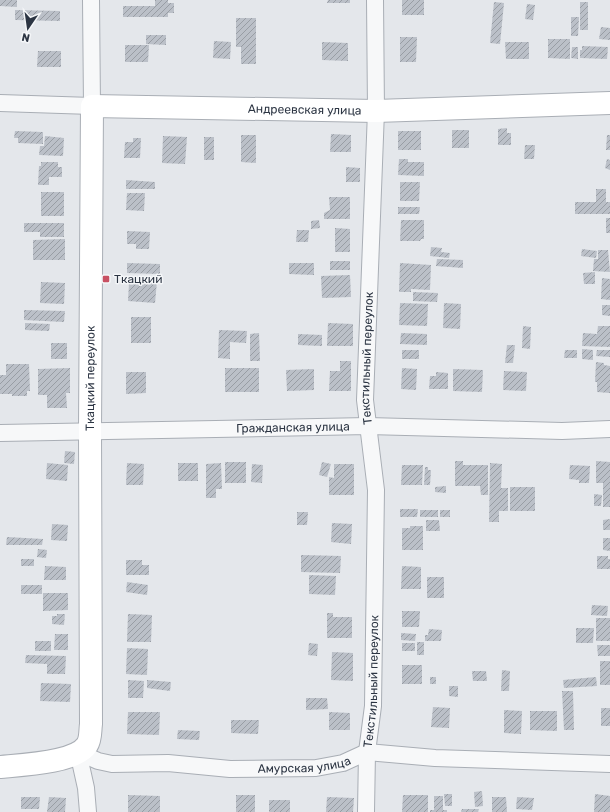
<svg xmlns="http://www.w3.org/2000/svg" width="610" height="812" font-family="Rubik,sans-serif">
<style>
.building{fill:url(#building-hatch)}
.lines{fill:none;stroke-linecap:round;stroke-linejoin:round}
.street-casing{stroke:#a9aeb5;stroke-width:18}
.secondary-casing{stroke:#a9aeb5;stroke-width:24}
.street{stroke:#f7f8f9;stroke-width:16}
.secondary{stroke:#fff;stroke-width:22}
.poi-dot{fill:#c85163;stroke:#f4f6f8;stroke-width:1.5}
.labels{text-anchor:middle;stroke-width:3;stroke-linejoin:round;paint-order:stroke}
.street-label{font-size:12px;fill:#2c3543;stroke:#f4f6f8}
.poi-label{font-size:12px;fill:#2c3543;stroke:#f4f6f8;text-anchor:start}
</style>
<defs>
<pattern id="building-hatch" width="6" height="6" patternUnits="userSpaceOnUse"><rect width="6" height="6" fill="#bbc0c8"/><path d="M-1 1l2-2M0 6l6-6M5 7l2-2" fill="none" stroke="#989da4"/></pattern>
</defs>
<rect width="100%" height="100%" fill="#e4e7eb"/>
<!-- building -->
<g class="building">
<path d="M 0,0 L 17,0 L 17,7 L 0,6 Z"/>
<path d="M 155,0 L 168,0 L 168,3 L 174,3 L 174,13 L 168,13 L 168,17 L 123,17 L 123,6 L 155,6 Z"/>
<path d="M 328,0 L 350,0 L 350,3 L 327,3 Z"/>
<rect x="402" y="0" width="22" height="15"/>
<path d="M 494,2 L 504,3 L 500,44 L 490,43 Z"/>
<rect x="580" y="2" width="8" height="28"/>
<path d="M 527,4 L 535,5 L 533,20 L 525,19 Z"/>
<path d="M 15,10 L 60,11 L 60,21 L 15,20 Z"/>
<path d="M 571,17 L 579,17 L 578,36 L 571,36 Z"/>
<path d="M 236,18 L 256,18 L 256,64 L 241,64 L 241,47 L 236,47 Z"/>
<path d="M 601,27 L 610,28 L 610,40 L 599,39 Z"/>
<path d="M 146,35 L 166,35 L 166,45 L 146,44 Z"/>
<path d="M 400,37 L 417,37 L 416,62 L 400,62 Z"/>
<path d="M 548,39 L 570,39 L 570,59 L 548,58 Z"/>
<path d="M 214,41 L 231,42 L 230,59 L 213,58 Z"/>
<path d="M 322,42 L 348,43 L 348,61 L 322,60 Z"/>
<path d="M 505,42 L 529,42 L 529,59 L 506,59 Z"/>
<path d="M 125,45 L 149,45 L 148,62 L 125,62 Z"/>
<path d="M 582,46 L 608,47 L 607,59 L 580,58 L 580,50 L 582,50 Z"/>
<path d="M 572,47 L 578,47 L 578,59 L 571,58 Z"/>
<path d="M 38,51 L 61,51 L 61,67 L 37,67 Z"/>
<path d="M 507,128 L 507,133 L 511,133 L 511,145 L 498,145 L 498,129 Z"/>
<rect x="452" y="130" width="17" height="18"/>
<path d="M 15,131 L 43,132 L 43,144 L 18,143 L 18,138 L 14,138 Z"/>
<rect x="398" y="131" width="23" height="19"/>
<path d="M 331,134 L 351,135 L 351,152 L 330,152 Z"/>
<path d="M 241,135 L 256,135 L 256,163 L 241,162 Z"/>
<path d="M 607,135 L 610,135 L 610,150 L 606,150 Z"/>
<path d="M 45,136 L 64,138 L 63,156 L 39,155 L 40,146 L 44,146 Z"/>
<path d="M 163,136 L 187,137 L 185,164 L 162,163 Z"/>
<rect x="204" y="137" width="10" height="23"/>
<path d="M 133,138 L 141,138 L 140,158 L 124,158 L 125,142 L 133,142 Z"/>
<path d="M 525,145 L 535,145 L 534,159 L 524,159 Z"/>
<path d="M 399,159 L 408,159 L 408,162 L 424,162 L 424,176 L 398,175 Z"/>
<path d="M 607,159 L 610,160 L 610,170 L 605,168 Z"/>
<path d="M 41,162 L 58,162 L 58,167 L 62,167 L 62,177 L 49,177 L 49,185 L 38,185 L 39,166 L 41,166 Z"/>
<path d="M 346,167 L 360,168 L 360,182 L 346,182 Z"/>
<path d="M 126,180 L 155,182 L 155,189 L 126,189 Z"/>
<path d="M 400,182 L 420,182 L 419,201 L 400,201 Z"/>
<path d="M 596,189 L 606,189 L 606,202 L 610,202 L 610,214 L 575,214 L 575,202 L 596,202 Z"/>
<rect x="41" y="192" width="23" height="24"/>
<path d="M 127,193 L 145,193 L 144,211 L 126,210 Z"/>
<path d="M 329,197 L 350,197 L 350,219 L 324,219 L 324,213 L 330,210 Z"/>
<path d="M 398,207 L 420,207 L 419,214 L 398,214 Z"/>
<rect x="606" y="218" width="4" height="15"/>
<path d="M 319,220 L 320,228 L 311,229 L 311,221 Z"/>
<path d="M 401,220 L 424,220 L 424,239 L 421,239 L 420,241 L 400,241 Z"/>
<path d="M 24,223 L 64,223 L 64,237 L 40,237 L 40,232 L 24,232 Z"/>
<path d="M 335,228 L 350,229 L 350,252 L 335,252 Z"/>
<path d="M 297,230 L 309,230 L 308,242 L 296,242 Z"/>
<path d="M 127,231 L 150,232 L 149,249 L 136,249 L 136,244 L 127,244 Z"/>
<path d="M 65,239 L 65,260 L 33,260 L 33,240 Z"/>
<path d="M 431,247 L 442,248 L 441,252 L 450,253 L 449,258 L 430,256 Z"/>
<path d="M 582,249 L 597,251 L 596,258 L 581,256 Z"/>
<path d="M 598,250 L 608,250 L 610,272 L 593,271 L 594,259 L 598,259 Z"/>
<path d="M 437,259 L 463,260 L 463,268 L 436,266 Z"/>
<rect x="330" y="261" width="20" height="9"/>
<path d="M 127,263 L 160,264 L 160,274 L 127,273 Z"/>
<path d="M 289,263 L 314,263 L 314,275 L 289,274 Z"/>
<path d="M 400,263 L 431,265 L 430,290 L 411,289 L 411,292 L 399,292 Z"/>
<path d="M 595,272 L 595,284 L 584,284 L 583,273 Z"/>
<path d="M 350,275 L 351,297 L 322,298 L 321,276 Z"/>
<path d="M 602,278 L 610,279 L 610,300 L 601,299 Z"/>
<path d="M 136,280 L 157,281 L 155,303 L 128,301 L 129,283 L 136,283 Z"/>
<path d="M 41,282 L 65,283 L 64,304 L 40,303 Z"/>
<path d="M 413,292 L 438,293 L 437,302 L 413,301 Z"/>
<path d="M 400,303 L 428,304 L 427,326 L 399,325 Z"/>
<path d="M 444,303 L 461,304 L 460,329 L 443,328 Z"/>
<path d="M 602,305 L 610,305 L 610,316 L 602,315 Z"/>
<path d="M 24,310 L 65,311 L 64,322 L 24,320 Z"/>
<rect x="131" y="317" width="20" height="26"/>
<path d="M 25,323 L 50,324 L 49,331 L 25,330 Z"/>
<path d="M 328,323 L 353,324 L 353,346 L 327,346 Z"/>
<path d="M 523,326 L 531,327 L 530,349 L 522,348 Z"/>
<path d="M 598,326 L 610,326 L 610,347 L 582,346 L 583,333 L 597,334 Z"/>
<path d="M 219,330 L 247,331 L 246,343 L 230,342 L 230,359 L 218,358 Z"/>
<path d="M 259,333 L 260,361 L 250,361 L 250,334 Z"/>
<path d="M 401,333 L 427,334 L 427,345 L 400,344 Z"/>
<path d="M 298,334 L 322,335 L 322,346 L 298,345 Z"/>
<rect x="51" y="343" width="16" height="16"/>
<path d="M 507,345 L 515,345 L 513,363 L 505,363 Z"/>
<path d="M 582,349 L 593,350 L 593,360 L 582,359 Z"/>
<rect x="402" y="350" width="17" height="9"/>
<path d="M 565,350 L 577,350 L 577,358 L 564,358 Z"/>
<path d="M 597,350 L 610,350 L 610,357 L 596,356 Z"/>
<path d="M 340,361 L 351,361 L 351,391 L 329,391 L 330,371 L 340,371 Z"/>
<path d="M 596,362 L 604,363 L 604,365 L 610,366 L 610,393 L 597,392 L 597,382 L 595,382 Z"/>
<path d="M 6,364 L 29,364 L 30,391 L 27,391 L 27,396 L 12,396 L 12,394 L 0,394 L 0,375 L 6,375 Z"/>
<path d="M 70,368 L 70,393 L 66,393 L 67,408 L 47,408 L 47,395 L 38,395 L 38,369 Z"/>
<rect x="225" y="368" width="34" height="24"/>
<path d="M 402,368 L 417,369 L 416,390 L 401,389 Z"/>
<path d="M 314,369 L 314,390 L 287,391 L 286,370 Z"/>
<path d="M 453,369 L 483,370 L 482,392 L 453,391 Z"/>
<path d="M 504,371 L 527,372 L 526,391 L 503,390 Z"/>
<path d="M 126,372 L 146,372 L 146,393 L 126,394 Z"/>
<path d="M 436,372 L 448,373 L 448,389 L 429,389 L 430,376 L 436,376 Z"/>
<path d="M 65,451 L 75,452 L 74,464 L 64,463 Z"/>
<path d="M 455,461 L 463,461 L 463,465 L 488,465 L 488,495 L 481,495 L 480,486 L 455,486 Z"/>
<path d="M 596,461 L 610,462 L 610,507 L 603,507 L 603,483 L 596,483 Z"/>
<rect x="225" y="462" width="21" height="21"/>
<path d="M 322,462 L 331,464 L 327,477 L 319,475 Z"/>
<path d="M 47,463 L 68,465 L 67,481 L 46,479 Z"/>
<path d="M 127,463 L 144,464 L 143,485 L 126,485 Z"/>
<rect x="178" y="463" width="20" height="18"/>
<path d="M 221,463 L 222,489 L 216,489 L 216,498 L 206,498 L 206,464 Z"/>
<path d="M 490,463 L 502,464 L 501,488 L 508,488 L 508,511 L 499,511 L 499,522 L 489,522 Z"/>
<path d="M 252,464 L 263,465 L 262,483 L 251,482 Z"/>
<path d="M 334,464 L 354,464 L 354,495 L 329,495 L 329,477 L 334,478 Z"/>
<path d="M 402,465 L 423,465 L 422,485 L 401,485 Z"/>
<path d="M 570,465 L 590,466 L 589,483 L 579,483 L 579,480 L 569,479 Z"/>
<path d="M 425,467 L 428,467 L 428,470 L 431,470 L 430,485 L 424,485 Z"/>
<path d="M 446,486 L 446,493 L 435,492 L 435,487 Z"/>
<rect x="510" y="487" width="25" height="24"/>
<path d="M 594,494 L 602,495 L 601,506 L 594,506 Z"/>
<path d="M 400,509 L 418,509 L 417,517 L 400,517 Z"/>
<rect x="420" y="510" width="18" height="7"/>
<rect x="440" y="510" width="10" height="7"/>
<path d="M 297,512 L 308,512 L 307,525 L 297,525 Z"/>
<path d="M 610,519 L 610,530 L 603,530 L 603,520 Z"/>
<path d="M 426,520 L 439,520 L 440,531 L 426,531 Z"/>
<path d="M 332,523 L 352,524 L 351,544 L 331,542 Z"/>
<path d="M 52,524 L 68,525 L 67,541 L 51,540 Z"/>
<path d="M 410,526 L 423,526 L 423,550 L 402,550 L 402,528 L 410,528 Z"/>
<path d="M 7,537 L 43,539 L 42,545 L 6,545 Z"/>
<path d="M 603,538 L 610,538 L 610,551 L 603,550 Z"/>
<path d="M 38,549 L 47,550 L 46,558 L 37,557 Z"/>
<path d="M 301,555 L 341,556 L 340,573 L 301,572 Z"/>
<path d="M 597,556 L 608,556 L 608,559 L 610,559 L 610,569 L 597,569 Z"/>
<rect x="21" y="559" width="13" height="7"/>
<path d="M 126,560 L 142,560 L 142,565 L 149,565 L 149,575 L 126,575 Z"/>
<path d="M 45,566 L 66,567 L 66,580 L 44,580 Z"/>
<path d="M 402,566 L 421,567 L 421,589 L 401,589 Z"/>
<path d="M 309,575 L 336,576 L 335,595 L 309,594 Z"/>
<rect x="427" y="577" width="17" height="21"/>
<path d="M 127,582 L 148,585 L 147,595 L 126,592 Z"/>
<rect x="21" y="585" width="21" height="9"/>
<path d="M 43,593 L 68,593 L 68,610 L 43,611 Z"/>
<path d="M 592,605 L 608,606 L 607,616 L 591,615 Z"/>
<path d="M 402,611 L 420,611 L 419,627 L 402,627 Z"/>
<path d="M 327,613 L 333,613 L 333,617 L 352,617 L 352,638 L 327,638 Z"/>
<path d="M 57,614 L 65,614 L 64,625 L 52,624 L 52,616 L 57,616 Z"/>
<path d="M 128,614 L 152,615 L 151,642 L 127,642 Z"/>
<rect x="596" y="618" width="14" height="23"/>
<path d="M 576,628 L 594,628 L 593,643 L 576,643 Z"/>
<path d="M 429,629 L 442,630 L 441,641 L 425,641 L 425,635 L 428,635 Z"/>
<path d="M 401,633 L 416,634 L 415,641 L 401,640 Z"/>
<path d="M 55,634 L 68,634 L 68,650 L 54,650 Z"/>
<rect x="35" y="641" width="16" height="10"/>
<rect x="417" y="642" width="7" height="13"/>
<path d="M 309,643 L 318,644 L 317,656 L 308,655 Z"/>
<rect x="402" y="643" width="13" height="8"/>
<path d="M 597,645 L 610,645 L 610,656 L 598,656 Z"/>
<path d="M 127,648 L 148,649 L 147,675 L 126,674 Z"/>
<path d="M 332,652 L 353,653 L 353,681 L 331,680 Z"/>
<path d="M 26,655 L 66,656 L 65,674 L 47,674 L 47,664 L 25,663 Z"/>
<rect x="600" y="661" width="10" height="24"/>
<rect x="402" y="665" width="20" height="19"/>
<path d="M 502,670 L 510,671 L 509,691 L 501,691 Z"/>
<path d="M 472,671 L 486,671 L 487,681 L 473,681 Z"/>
<rect x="430" y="677" width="6" height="7"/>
<path d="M 596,677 L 597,686 L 564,688 L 563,680 Z"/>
<path d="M 128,680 L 144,681 L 143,698 L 128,698 Z"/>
<path d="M 147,680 L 171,682 L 170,691 L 147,688 Z"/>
<path d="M 41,683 L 71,684 L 70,702 L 40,701 Z"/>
<path d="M 449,686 L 458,686 L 458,697 L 449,696 Z"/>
<path d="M 562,691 L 573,691 L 574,730 L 564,730 Z"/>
<path d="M 306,698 L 327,698 L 328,709 L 306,710 Z"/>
<path d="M 433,707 L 450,708 L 449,728 L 431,727 Z"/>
<rect x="601" y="708" width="9" height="18"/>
<path d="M 504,710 L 522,711 L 521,734 L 504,733 Z"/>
<path d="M 530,711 L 557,711 L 557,731 L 530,730 Z"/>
<path d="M 128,712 L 160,712 L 159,735 L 127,734 Z"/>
<path d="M 329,712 L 350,713 L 350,730 L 329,730 Z"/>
<path d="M 231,720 L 259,720 L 258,734 L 231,733 Z"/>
<path d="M 178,730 L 200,731 L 199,740 L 177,739 Z"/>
<path d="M 482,791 L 483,806 L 475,807 L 474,792 Z"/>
<path d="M 444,794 L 452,794 L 452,806 L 445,806 Z"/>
<path d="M 595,794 L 610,796 L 610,812 L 594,812 Z"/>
<path d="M 128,795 L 160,796 L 160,812 L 128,812 Z"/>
<rect x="236" y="795" width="19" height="17"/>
<path d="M 403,795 L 428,795 L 428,812 L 402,812 Z"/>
<path d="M 434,796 L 443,796 L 443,810 L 447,810 L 447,812 L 430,812 L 430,810 L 434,810 Z"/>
<path d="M 21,797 L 40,797 L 39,809 L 21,809 Z"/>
<path d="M 49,797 L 66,798 L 65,812 L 47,812 Z"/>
<path d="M 327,797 L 354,798 L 353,812 L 326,812 Z"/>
<path d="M 492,797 L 506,797 L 507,812 L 492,812 Z"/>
<path d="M 517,797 L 534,798 L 532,810 L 516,809 Z"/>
<rect x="269" y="800" width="21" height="12"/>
<path d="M 462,809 L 479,809 L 478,812 L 461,812 Z"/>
</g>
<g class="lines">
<defs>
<g id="street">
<path d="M 0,103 L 92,106 L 91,0"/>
<path id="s1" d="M 0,433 L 368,426 L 562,431 L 610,429"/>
<path id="s2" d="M 78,752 L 98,761 L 112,764 L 168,763 L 230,769 L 316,768 L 343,763 L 367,752 L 435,758 L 610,764"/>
<path d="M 78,752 L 86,788 L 88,812"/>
<path id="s3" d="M 366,812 L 367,752 L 373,706 L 376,490 L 365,400 L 376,111 L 375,0"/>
</g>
<g id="secondary">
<path id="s4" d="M 0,767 C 21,765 75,763 87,745 C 91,739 90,731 91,724 L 90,431 L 92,106 L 376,111 L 610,103"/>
</g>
</defs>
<!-- street casing -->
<use href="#street" class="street-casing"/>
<!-- secondary casing -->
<use href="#secondary" class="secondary-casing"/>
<!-- street -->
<use href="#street" class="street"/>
<!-- secondary -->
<use href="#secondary" class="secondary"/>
</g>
<!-- markers -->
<rect class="poi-dot" x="102" y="275" width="8" height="8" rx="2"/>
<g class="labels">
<!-- street labels -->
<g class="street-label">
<text dy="4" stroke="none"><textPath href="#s4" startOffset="944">Андреевская улица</textPath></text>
<text dy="4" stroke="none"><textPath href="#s3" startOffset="455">Текстильный переулок</textPath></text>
<text dy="4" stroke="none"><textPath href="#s4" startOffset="459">Ткацкий переулок</textPath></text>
<text dy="4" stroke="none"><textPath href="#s1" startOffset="293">Гражданская улица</textPath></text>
<text dy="4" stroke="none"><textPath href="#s3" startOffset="131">Текстильный переулок</textPath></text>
<text dy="4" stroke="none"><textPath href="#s2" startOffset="229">Амурская улица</textPath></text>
</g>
<!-- poi labels -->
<g class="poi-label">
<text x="114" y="283">Ткацкий</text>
</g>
</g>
<!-- north arrow -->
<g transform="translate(28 28) rotate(193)" stroke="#f4f6f8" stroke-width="3" paint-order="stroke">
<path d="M0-3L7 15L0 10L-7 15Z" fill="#2c3543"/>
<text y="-6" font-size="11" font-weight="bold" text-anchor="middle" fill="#2c3543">N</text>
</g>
</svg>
